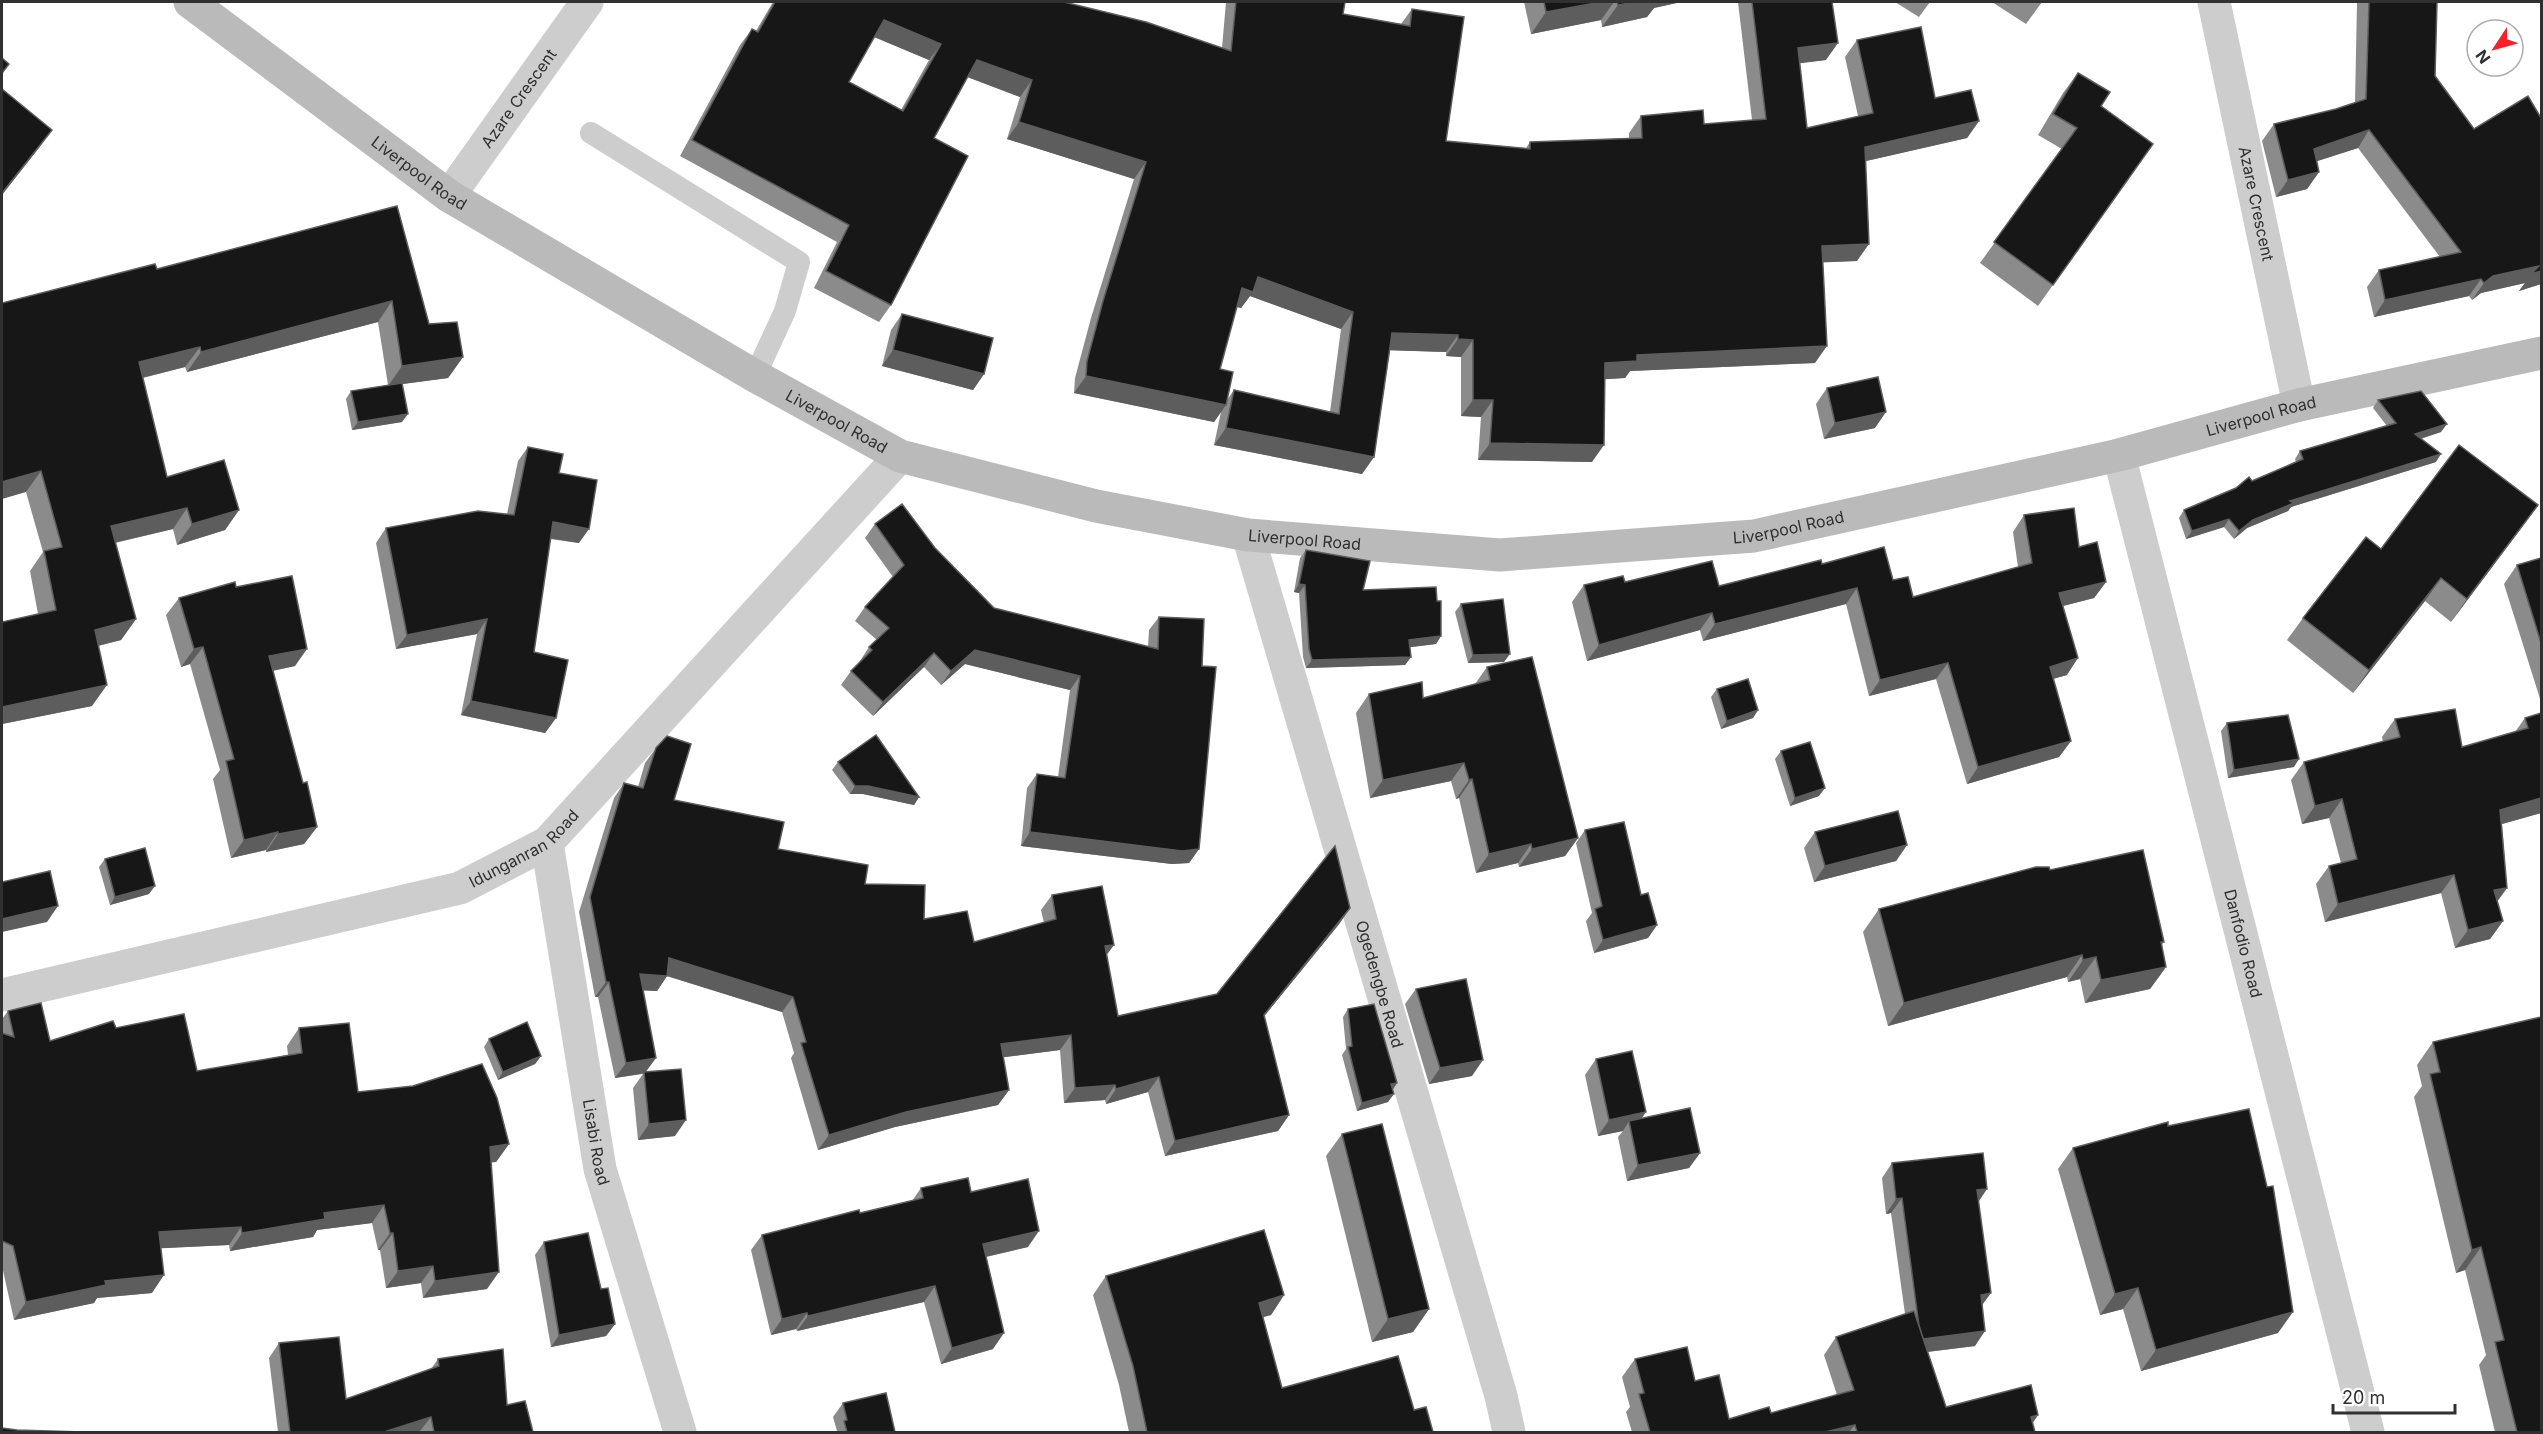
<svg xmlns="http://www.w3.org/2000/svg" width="2543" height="1434" font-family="Inter,sans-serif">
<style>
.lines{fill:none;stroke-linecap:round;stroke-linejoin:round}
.lane{stroke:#cdcdcd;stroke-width:22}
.street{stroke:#cdcdcd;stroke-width:33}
.secondary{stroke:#bababa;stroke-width:33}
.wall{fill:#8b8b8b;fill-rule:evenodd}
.shaded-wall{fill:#5d5d5d}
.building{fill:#171717;stroke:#5d5d5d;stroke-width:1.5;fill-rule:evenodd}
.labels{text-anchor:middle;stroke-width:6;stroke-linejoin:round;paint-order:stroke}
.street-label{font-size:16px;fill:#303030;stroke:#fff}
</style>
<rect width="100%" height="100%" fill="#fff"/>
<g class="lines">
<!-- lane -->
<path class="lane" d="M 591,133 L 799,262 L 785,311 L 755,376"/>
<!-- street -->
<g class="street">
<path id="s1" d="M 2214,2 L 2299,405"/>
<path id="s2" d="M 449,196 L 587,2"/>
<path id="s3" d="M 2119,455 L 2368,1432"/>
<path id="s4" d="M 1248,535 L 1501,1396 L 1509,1432"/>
<path id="s5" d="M 547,843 L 600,1169 L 680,1432"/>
<path id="s6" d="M 2,995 L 460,888 L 547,843 L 900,456"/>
</g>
<!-- secondary -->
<path class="secondary" id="s7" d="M 190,2 L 449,196 L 755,376 L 900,456 L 1096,506 L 1248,535 L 1500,555 L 1754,536 L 2119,455 L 2299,405 L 2542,353"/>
</g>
<!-- wall -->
<g class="wall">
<path d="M 773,2 L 1064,2 L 1222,48 L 1226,2 L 1345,2 L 1343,14 L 1401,24 L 1412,9 L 1446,141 L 1526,148 L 1530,142 L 1629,138 L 1629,133 L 1641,116 L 1704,124 L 1752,120 L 1738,2 L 1832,2 L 1826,60 L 1800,63 L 1807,128 L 1858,116 L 1845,57 L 1857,40 L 1935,98 L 1979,121 L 1967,138 L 1866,161 L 1857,261 L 1823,262 L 1815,363 L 1630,371 L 1625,378 L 1604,379 L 1592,462 L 1478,460 L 1481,417 L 1461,416 L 1461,357 L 1446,356 L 1446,352 L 1390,350 L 1374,457 L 1362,474 L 1214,445 L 1221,412 L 1214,422 L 1074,393 L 1075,378 L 1091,318 L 1134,179 L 1007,139 L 1020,97 L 967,77 L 934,138 L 891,305 L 879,322 L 814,288 L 837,242 L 680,156 L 740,45 L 752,29 L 756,31 ZM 874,37 L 929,60 L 901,110 L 849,82 ZM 1250,296 L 1341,329 L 1330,412 L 1234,390 L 1227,400 L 1220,369 L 1237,307 L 1241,308 Z"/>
<path d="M 1524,2 L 1681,2 L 1654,8 L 1647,17 L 1602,27 L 1601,20 L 1531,34 Z"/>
<path d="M 1895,2 L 1930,2 L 1919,17 Z"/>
<path d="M 1992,2 L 2042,2 L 2026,24 Z"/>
<path d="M 2357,2 L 2437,2 L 2435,76 L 2541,284 L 2519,291 L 2525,283 L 2481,293 L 2472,300 L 2469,296 L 2374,317 L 2367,287 L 2379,270 L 2440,257 L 2358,148 L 2317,161 L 2319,172 L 2307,189 L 2276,197 L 2262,141 L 2274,124 L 2336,109 L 2355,103 Z"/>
<path d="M 2078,73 L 2101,106 L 2153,144 L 2038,306 L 1980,263 L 2062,149 L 2038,135 L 2063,93 Z"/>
<path d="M 397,206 L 429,324 L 463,357 L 448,378 L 402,384 L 402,422 L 352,430 L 346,399 L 351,391 L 388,385 L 378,322 L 187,372 L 185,367 L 143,378 L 167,477 L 239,510 L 225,530 L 177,545 L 173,529 L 115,543 L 136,619 L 121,640 L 98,646 L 92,706 L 2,724 L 2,622 L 38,614 L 30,571 L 43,552 L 26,492 L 157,269 Z"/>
<path d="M 902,314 L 984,374 L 973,390 L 882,366 L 891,330 Z"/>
<path d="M 1827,388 L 1875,428 L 1824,439 L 1816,404 Z"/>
<path d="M 2378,400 L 2441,432 L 2421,439 L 2436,462 L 2291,507 L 2288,511 L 2247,528 L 2234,539 L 2224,527 L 2186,539 L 2179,518 L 2184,510 L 2296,462 L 2295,459 L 2300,451 L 2387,426 L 2373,408 Z"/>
<path d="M 528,447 L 559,473 L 579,543 L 550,539 L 534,652 L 556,718 L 545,733 L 461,715 L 477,634 L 396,649 L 376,543 L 386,528 L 507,514 L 518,461 Z"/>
<path d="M 2538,505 L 2522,527 L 2451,622 L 2425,601 L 2353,693 L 2287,640 L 2303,618 L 2381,549 Z"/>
<path d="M 2024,515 L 2079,547 L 2106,582 L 2094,598 L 2063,606 L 2067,675 L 2053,679 L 2071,741 L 2059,757 L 1967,784 L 1936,679 L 1869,696 L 1846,604 L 1703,641 L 1700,630 L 1587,661 L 1572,602 L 1584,585 L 1625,582 L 1719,586 L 1822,564 L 1893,580 L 1913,597 L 2018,567 L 2013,532 Z"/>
<path d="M 875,524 L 935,548 L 994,608 L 1148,647 L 1149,630 L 1159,617 L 1202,666 L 1199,849 L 1189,863 L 1172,864 L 1021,846 L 1027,788 L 1037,774 L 1058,777 L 1070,690 L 965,664 L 941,685 L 924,667 L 873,716 L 841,685 L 851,671 L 860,662 L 860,661 L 869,647 L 877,640 L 855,621 L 865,607 L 893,577 L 865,538 Z"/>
<path d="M 1306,550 L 1363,590 L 1437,601 L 1441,636 L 1436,644 L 1410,647 L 1411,657 L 1405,665 L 1306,668 L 1303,657 L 1299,593 L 1294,592 L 1300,558 Z"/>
<path d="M 2541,558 L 2541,702 L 2504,584 L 2517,565 Z"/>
<path d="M 236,587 L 295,666 L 273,671 L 303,783 L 317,827 L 304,844 L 266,852 L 266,850 L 231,858 L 213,779 L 220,770 L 190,664 L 181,667 L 166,615 L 179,598 Z"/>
<path d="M 1461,604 L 1504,662 L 1468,663 L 1455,612 Z"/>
<path d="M 1487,667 L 1578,838 L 1565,856 L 1519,867 L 1518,863 L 1476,873 L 1459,798 L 1456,799 L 1451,781 L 1370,798 L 1356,713 L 1369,694 L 1423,698 L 1475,684 Z"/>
<path d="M 1717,689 L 1758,710 L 1753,718 L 1721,729 L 1711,697 Z"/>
<path d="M 2541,713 L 2541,813 L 2502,824 L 2507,888 L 2497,901 L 2503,921 L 2490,939 L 2455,948 L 2441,893 L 2325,922 L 2316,884 L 2329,866 L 2341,863 L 2329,818 L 2302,824 L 2291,780 L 2304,762 L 2383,742 L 2382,737 L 2395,719 L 2462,747 L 2515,732 L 2525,718 Z"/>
<path d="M 2227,723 L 2294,767 L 2228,778 L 2221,731 Z"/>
<path d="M 656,748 L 674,800 L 778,849 L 865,884 L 924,919 L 974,942 L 1044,923 L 1041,910 L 1052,895 L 1106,955 L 1118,1016 L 1217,994 L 1340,923 L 1264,1016 L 1289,1115 L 1278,1131 L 1165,1156 L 1148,1092 L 1106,1104 L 1105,1100 L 1064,1103 L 1060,1050 L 1003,1057 L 1009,1090 L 998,1105 L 895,1127 L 818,1150 L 791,1058 L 794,1053 L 782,1012 L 667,976 L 657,991 L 643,990 L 646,1072 L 675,1136 L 638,1140 L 633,1088 L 643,1074 L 615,1078 L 598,997 L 595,997 L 579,912 L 614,798 L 624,783 L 638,787 L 645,763 Z"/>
<path d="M 1781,751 L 1819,796 L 1790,806 L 1775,759 Z"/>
<path d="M 838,762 L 919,797 L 914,805 L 863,794 L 850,794 L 832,770 Z"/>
<path d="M 1585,830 L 1641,895 L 1657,925 L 1648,938 L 1594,953 L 1586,921 L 1592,913 L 1576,843 Z"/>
<path d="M 1815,832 L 1907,845 L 1896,861 L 1814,882 L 1804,848 Z"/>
<path d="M 105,859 L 149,894 L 110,905 L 99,867 Z"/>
<path d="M 2050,870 L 2164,942 L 2162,945 L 2166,967 L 2150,989 L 2085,1003 L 2080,979 L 2068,982 L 2067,977 L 1888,1026 L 1863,932 L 1879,909 Z"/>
<path d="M 1416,989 L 1472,1076 L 1429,1084 L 1405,1004 Z"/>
<path d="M 1348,1009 L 1397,1083 L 1392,1090 L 1388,1102 L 1357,1111 L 1342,1055 L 1346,1049 L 1343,1017 Z"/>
<path d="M 8,1011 L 50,1041 L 116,1028 L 197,1071 L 288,1055 L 287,1046 L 299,1028 L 358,1092 L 509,1144 L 496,1162 L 491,1162 L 487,1289 L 423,1298 L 421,1283 L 386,1288 L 380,1250 L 378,1250 L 372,1223 L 317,1230 L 313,1237 L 230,1251 L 229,1245 L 161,1248 L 152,1293 L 97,1298 L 94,1303 L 14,1320 L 2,1266 L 2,1019 Z"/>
<path d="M 489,1039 L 541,1056 L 535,1064 L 498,1080 L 484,1047 Z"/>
<path d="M 2433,1042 L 2541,1432 L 2495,1432 L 2479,1365 L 2486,1355 L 2465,1270 L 2456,1273 L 2414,1097 L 2422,1086 L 2417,1065 Z"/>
<path d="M 1596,1059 L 1642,1118 L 1700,1153 L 1689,1168 L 1627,1181 L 1618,1137 L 1623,1131 L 1598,1136 L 1585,1075 Z"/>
<path d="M 2168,1126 L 2278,1333 L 2141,1371 L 2123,1309 L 2100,1315 L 2058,1169 L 2073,1148 Z"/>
<path d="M 1342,1134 L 1429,1309 L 1413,1332 L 1372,1342 L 1326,1156 Z"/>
<path d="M 1892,1163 L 1979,1202 L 1982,1306 L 1975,1346 L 1927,1352 L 1946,1407 L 2038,1415 L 2032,1424 L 2035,1432 L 1632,1432 L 1626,1412 L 1630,1407 L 1622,1377 L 1635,1359 L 1695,1381 L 1729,1419 L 1771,1413 L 1837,1395 L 1824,1355 L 1836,1337 L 1905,1314 L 1891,1213 L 1886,1214 L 1882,1178 Z"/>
<path d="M 921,1188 L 971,1192 L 1028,1247 L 986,1257 L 993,1349 L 941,1364 L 924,1302 L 797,1331 L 796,1329 L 771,1335 L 751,1250 L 762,1235 L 912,1201 Z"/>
<path d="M 544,1242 L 601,1289 L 615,1324 L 606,1336 L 551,1347 L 535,1255 Z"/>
<path d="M 1106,1276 L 1284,1295 L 1271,1315 L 1263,1317 L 1282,1388 L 1414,1410 L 1433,1432 L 1129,1432 L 1119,1385 L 1093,1295 Z"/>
<path d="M 279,1343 L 346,1399 L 431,1369 L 438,1359 L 507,1405 L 533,1432 L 421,1432 L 420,1431 L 417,1432 L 278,1432 L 269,1358 Z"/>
<path d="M 843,1403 L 895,1432 L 836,1432 L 837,1431 L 833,1417 Z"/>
</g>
<!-- shaded-wall -->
<g class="shaded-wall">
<path d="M 1601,2 L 1614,2 L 1601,20 L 1531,34 L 1546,12 Z"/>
<path d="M 1635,2 L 1681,2 L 1654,8 L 1647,17 L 1602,27 L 1618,5 Z"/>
<path d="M 884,20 L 941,44 L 929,60 L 872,36 Z"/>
<path d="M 1838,43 L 1826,60 L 1786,65 L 1798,48 Z"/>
<path d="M 977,60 L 1032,80 L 1020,97 L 965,76 Z"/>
<path d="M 1979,121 L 1967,138 L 1853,164 L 1865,147 Z"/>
<path d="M 1019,122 L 1146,162 L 1134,179 L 1007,139 Z"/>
<path d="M 52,130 L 38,149 L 2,195 L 2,193 Z"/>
<path d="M 2369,130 L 2358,148 L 2302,166 L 2314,149 Z"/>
<path d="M 2319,172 L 2307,189 L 2276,197 L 2288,180 Z"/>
<path d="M 1869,244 L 1857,261 L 1810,263 L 1822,246 Z"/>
<path d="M 2539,266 L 2541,271 L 2541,284 L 2519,291 L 2525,283 L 2481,293 L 2472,300 L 2484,283 L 2493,276 Z"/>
<path d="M 1258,277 L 1353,312 L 1341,329 L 1250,296 L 1241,308 L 1230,305 L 1242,288 Z"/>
<path d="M 2481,279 L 2469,296 L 2374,317 L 2385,300 Z"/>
<path d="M 392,301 L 378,322 L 187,372 L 201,352 Z"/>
<path d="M 1392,333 L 1458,335 L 1446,352 L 1380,350 Z"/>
<path d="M 1458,339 L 1473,340 L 1461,357 L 1446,356 Z"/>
<path d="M 1827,346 L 1815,363 L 1630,371 L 1625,378 L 1593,380 L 1605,363 L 1637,355 Z"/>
<path d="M 200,347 L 185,367 L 125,382 L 139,362 Z"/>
<path d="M 893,350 L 984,374 L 973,390 L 882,366 Z"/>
<path d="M 463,357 L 448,378 L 388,386 L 402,366 Z"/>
<path d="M 1086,376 L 1226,405 L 1214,422 L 1074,393 Z"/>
<path d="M 1473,400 L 1493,400 L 1481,417 L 1461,416 Z"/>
<path d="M 1886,412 L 1875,428 L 1824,439 L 1835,423 Z"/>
<path d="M 408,414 L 402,422 L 352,430 L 358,422 Z"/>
<path d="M 2447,424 L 2441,432 L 2409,442 L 2415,434 Z"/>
<path d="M 1226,428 L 1374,457 L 1362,474 L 1214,445 Z"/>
<path d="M 1490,443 L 1604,445 L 1592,462 L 1478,460 Z"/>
<path d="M 2441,454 L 2436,462 L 2291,507 L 2288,511 L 2247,528 L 2234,539 L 2239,531 L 2253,520 L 2290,501 Z"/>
<path d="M 41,471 L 26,492 L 2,499 L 2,482 Z"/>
<path d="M 2538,505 L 2522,527 L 2451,622 L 2467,599 Z"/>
<path d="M 187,508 L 173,529 L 96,547 L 111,526 Z"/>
<path d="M 239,510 L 225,530 L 177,545 L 192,524 Z"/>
<path d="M 2229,519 L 2224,527 L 2186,539 L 2192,531 Z"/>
<path d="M 553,522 L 589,529 L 579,543 L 542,537 Z"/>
<path d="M 2441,578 L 2425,601 L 2353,693 L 2369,670 Z"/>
<path d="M 2106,582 L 2094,598 L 2047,610 L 2059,593 Z"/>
<path d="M 1299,584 L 1305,585 L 1299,593 L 1294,592 Z"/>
<path d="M 1857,588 L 1846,604 L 1703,641 L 1715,624 Z"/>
<path d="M 1712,613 L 1700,630 L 1587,661 L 1599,645 Z"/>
<path d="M 136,619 L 121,640 L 81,650 L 95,630 Z"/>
<path d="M 487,619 L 477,634 L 396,649 L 407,635 Z"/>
<path d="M 1441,636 L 1436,644 L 1404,648 L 1409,640 Z"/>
<path d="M 203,647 L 190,664 L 181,667 L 194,649 Z"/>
<path d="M 307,649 L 295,666 L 256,674 L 269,656 Z"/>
<path d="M 975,650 L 1080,676 L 1070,690 L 965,664 L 941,685 L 951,671 Z"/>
<path d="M 934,653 L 924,667 L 873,716 L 883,702 Z"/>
<path d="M 1510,654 L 1504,662 L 1468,663 L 1473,655 Z"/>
<path d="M 1411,657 L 1405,665 L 1306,668 L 1312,660 Z"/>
<path d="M 2078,658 L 2067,675 L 2038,683 L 2050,667 Z"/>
<path d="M 1948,663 L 1936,679 L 1869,696 L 1880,680 Z"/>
<path d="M 107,685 L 92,706 L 2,724 L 2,707 Z"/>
<path d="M 471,701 L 556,718 L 545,733 L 461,715 Z"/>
<path d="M 1758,710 L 1753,718 L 1721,729 L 1727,721 Z"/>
<path d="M 2071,741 L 2059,757 L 1967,784 L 1978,767 Z"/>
<path d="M 2299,759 L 2294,767 L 2228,778 L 2234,770 Z"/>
<path d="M 1464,763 L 1451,781 L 1370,798 L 1383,780 Z"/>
<path d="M 1472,779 L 1459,798 L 1456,799 L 1469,780 Z"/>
<path d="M 855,786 L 868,786 L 919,797 L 914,805 L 863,794 L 850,794 Z"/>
<path d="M 1825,788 L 1819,796 L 1790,806 L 1795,798 Z"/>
<path d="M 2541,798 L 2541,813 L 2488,828 L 2500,810 Z"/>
<path d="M 2342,799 L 2329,818 L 2302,824 L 2315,806 Z"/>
<path d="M 317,827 L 304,844 L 266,852 L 278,834 Z"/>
<path d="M 278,832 L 266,850 L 231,858 L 244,840 Z"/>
<path d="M 1030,832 L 1199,849 L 1189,863 L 1172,864 L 1021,846 Z"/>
<path d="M 1578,838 L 1565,856 L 1519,867 L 1532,849 Z"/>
<path d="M 1531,844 L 1518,863 L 1476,873 L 1489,854 Z"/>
<path d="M 1907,845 L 1896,861 L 1814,882 L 1825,866 Z"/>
<path d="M 2454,875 L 2441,893 L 2325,922 L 2338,904 Z"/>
<path d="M 155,886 L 149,894 L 110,905 L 115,897 Z"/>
<path d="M 2507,888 L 2494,906 L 2494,890 Z"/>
<path d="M 58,906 L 47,922 L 2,932 L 2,919 Z"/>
<path d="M 1350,908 L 1340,923 L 1253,1030 L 1264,1015 Z"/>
<path d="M 2503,921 L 2490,939 L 2455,948 L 2468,930 Z"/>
<path d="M 1657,925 L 1648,938 L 1594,953 L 1603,940 Z"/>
<path d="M 1114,945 L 1103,960 L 1105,946 Z"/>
<path d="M 2082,955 L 2067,977 L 1888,1026 L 1904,1003 Z"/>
<path d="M 2096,957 L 2080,979 L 2068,982 L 2083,960 Z"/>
<path d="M 669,958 L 793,997 L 782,1012 L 667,976 L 657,991 L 629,990 L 640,974 Z"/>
<path d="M 2166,967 L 2150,989 L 2085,1003 L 2101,980 Z"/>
<path d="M 606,982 L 609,982 L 598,997 L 595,997 Z"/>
<path d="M 1071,1035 L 1060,1050 L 990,1059 L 1001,1044 Z"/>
<path d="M 541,1056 L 535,1064 L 498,1080 L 503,1072 Z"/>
<path d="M 656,1058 L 645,1073 L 615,1078 L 626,1063 Z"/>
<path d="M 1483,1060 L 1472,1076 L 1429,1084 L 1440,1068 Z"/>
<path d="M 1159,1077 L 1148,1092 L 1106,1104 L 1116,1089 Z"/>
<path d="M 1397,1083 L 1392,1091 L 1391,1084 Z"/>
<path d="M 1115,1085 L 1105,1100 L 1064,1103 L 1075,1088 Z"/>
<path d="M 1009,1090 L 998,1105 L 895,1127 L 818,1150 L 829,1135 L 906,1112 Z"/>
<path d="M 1394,1094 L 1388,1102 L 1357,1111 L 1362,1103 Z"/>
<path d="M 1646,1112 L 1635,1128 L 1629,1121 L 1623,1131 L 1598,1136 L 1609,1120 Z"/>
<path d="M 1289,1115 L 1278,1131 L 1165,1156 L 1175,1141 Z"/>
<path d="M 686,1120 L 675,1136 L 638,1140 L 649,1124 Z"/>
<path d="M 509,1144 L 496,1162 L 478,1164 L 490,1147 Z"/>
<path d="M 1700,1153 L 1689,1168 L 1627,1181 L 1638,1165 Z"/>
<path d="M 1987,1189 L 1977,1204 L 1977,1190 Z"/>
<path d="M 1902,1198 L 1891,1213 L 1886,1214 L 1896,1199 Z"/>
<path d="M 384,1205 L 372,1223 L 317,1230 L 313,1237 L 230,1251 L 242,1233 L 324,1213 Z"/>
<path d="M 241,1227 L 229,1245 L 147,1249 L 159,1232 Z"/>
<path d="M 1039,1231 L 1028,1247 L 972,1260 L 983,1244 Z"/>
<path d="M 390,1233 L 393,1233 L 380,1250 L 378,1250 Z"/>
<path d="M 2481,1247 L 2465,1270 L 2456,1273 L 2472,1250 Z"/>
<path d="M 433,1266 L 421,1283 L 386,1288 L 398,1271 Z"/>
<path d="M 499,1272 L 487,1289 L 423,1298 L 435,1281 Z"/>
<path d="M 164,1275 L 152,1293 L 97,1298 L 94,1303 L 14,1320 L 26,1302 L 105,1281 Z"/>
<path d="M 935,1286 L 924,1302 L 797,1331 L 808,1316 Z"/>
<path d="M 2138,1288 L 2123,1309 L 2100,1315 L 2115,1294 Z"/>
<path d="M 1991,1293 L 1980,1308 L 1981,1295 Z"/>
<path d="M 1284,1295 L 1271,1315 L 1245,1322 L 1259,1303 Z"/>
<path d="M 1429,1309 L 1413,1332 L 1372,1342 L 1388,1319 Z"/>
<path d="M 2293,1312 L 2278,1333 L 2141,1371 L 2156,1350 Z"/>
<path d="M 807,1313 L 796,1329 L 771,1335 L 782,1319 Z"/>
<path d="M 615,1324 L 606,1336 L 551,1347 L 559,1335 Z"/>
<path d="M 1985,1331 L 1975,1346 L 1910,1354 L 1920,1339 Z"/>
<path d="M 1004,1333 L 993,1349 L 941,1364 L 952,1348 Z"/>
<path d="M 2038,1415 L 2026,1432 L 2031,1417 Z"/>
<path d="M 431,1417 L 420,1431 L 417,1432 L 384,1432 Z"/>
<path d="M 1855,1425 L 1849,1432 L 1825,1432 Z"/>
</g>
<!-- building -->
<g class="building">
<path d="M 775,2 L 1064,2 L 1146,22 L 1231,51 L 1236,2 L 1345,2 L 1343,14 L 1410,26 L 1412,9 L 1464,17 L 1446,141 L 1530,149 L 1530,142 L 1642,138 L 1641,116 L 1703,110 L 1704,124 L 1766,119 L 1752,2 L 1832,2 L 1838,43 L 1798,48 L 1807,128 L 1873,113 L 1857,40 L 1921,27 L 1935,98 L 1971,90 L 1979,121 L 1865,147 L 1869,244 L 1822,246 L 1827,346 L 1637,355 L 1637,361 L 1605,363 L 1604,445 L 1490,443 L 1493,400 L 1473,400 L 1473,340 L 1458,339 L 1458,335 L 1392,333 L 1374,457 L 1226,428 L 1234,390 L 1339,414 L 1353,312 L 1258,277 L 1253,292 L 1242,288 L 1220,369 L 1233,372 L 1226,405 L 1086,376 L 1087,361 L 1103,301 L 1146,162 L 1019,122 L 1032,80 L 977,60 L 934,138 L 968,156 L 891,305 L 826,271 L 849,225 L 692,140 L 752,29 L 758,32 ZM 884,20 L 941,44 L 903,111 L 849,82 Z"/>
<path d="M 1544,2 L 1601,2 L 1546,12 Z"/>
<path d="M 1617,2 L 1635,2 L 1618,5 Z"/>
<path d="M 2369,2 L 2437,2 L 2435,76 L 2474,129 L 2528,96 L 2541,118 L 2541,271 L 2531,274 L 2539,266 L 2493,276 L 2484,283 L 2481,279 L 2385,300 L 2379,270 L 2461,252 L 2369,130 L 2314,149 L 2319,172 L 2288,180 L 2274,124 L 2336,109 L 2366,99 Z"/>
<path d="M 2,58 L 9,64 L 2,73 Z"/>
<path d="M 2078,73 L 2110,92 L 2101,106 L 2153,144 L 2053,285 L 1994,242 L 2077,128 L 2053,114 Z"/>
<path d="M 2,89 L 52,130 L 2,193 Z"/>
<path d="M 397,206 L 429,324 L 457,322 L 463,357 L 402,366 L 392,301 L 201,352 L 200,347 L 139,362 L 167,477 L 224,460 L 239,510 L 192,524 L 187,508 L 111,526 L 136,619 L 95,630 L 107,685 L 2,707 L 2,622 L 56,610 L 44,551 L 62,547 L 41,471 L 2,482 L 2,303 L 155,264 L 157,269 Z"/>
<path d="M 902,314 L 993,338 L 984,374 L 893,350 Z"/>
<path d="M 1878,377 L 1886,412 L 1835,423 L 1827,388 Z"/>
<path d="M 402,383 L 408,414 L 358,422 L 351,391 Z"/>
<path d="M 2421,391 L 2447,424 L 2415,434 L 2441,454 L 2290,501 L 2294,503 L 2253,520 L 2239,531 L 2229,519 L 2192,531 L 2184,510 L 2236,488 L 2249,477 L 2252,481 L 2303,459 L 2300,451 L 2396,423 L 2378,400 Z"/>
<path d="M 2459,445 L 2538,505 L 2467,599 L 2441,578 L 2369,670 L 2303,618 L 2366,537 L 2381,549 Z"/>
<path d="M 528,447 L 563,454 L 559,473 L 597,480 L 589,529 L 553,522 L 534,652 L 568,660 L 556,718 L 471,701 L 487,619 L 407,635 L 386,528 L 478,511 L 514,515 Z"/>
<path d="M 902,504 L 935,548 L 994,608 L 1158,649 L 1159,617 L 1204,619 L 1202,666 L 1216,667 L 1199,849 L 1182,851 L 1030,832 L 1037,774 L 1065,778 L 1080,676 L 975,650 L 951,671 L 934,653 L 883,702 L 851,671 L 872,650 L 869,647 L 889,628 L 865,607 L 904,565 L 875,524 Z"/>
<path d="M 2074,508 L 2079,547 L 2097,542 L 2106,582 L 2059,593 L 2078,658 L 2050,667 L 2071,741 L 1978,767 L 1948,663 L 1880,680 L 1857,588 L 1715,624 L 1712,613 L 1599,645 L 1584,585 L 1623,576 L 1625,582 L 1712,561 L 1719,586 L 1821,560 L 1822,564 L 1884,547 L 1893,580 L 1908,577 L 1913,597 L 2032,563 L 2024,515 Z"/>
<path d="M 1306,550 L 1370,561 L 1363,590 L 1436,587 L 1437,601 L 1441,601 L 1441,636 L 1409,640 L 1411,657 L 1312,660 L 1309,649 L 1305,585 L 1299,584 Z"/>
<path d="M 2541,558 L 2541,643 L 2517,565 Z"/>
<path d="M 292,576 L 307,649 L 269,656 L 303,783 L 307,782 L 317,827 L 278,834 L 278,832 L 244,840 L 226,761 L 234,759 L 203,647 L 194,649 L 179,598 L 235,582 L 236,587 Z"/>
<path d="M 1503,599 L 1510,654 L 1473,655 L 1461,604 Z"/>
<path d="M 1532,657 L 1578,838 L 1532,849 L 1531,844 L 1489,854 L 1472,779 L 1469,780 L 1464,763 L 1383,780 L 1369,694 L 1422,682 L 1423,698 L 1490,680 L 1487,667 Z"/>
<path d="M 1748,679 L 1758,710 L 1727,721 L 1717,689 Z"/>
<path d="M 2455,709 L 2462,747 L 2528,728 L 2525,718 L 2541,713 L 2541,798 L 2500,810 L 2507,888 L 2494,890 L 2503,921 L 2468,930 L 2454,875 L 2338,904 L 2329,866 L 2357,859 L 2342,799 L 2315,806 L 2304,762 L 2400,737 L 2395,719 Z"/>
<path d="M 2288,715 L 2299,759 L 2234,770 L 2227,723 Z"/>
<path d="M 876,735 L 919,797 L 868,786 L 855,786 L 838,762 Z"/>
<path d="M 667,736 L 691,744 L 674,800 L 784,822 L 778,849 L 868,865 L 865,884 L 925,885 L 924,919 L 967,911 L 974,942 L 1056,919 L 1052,895 L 1102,886 L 1114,945 L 1105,946 L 1118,1016 L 1217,994 L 1335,846 L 1350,908 L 1264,1015 L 1289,1115 L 1175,1141 L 1159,1077 L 1116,1089 L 1115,1085 L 1075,1088 L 1071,1035 L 1001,1044 L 1009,1090 L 906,1112 L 829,1135 L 801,1043 L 806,1042 L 793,997 L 669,958 L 667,976 L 640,974 L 656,1058 L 626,1063 L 609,982 L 606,982 L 590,897 L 624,783 L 643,788 L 656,748 Z"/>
<path d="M 1810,742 L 1825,788 L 1795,798 L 1781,751 Z"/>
<path d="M 1898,811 L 1907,845 L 1825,866 L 1815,832 Z"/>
<path d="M 1624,822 L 1641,895 L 1648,893 L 1657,925 L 1603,940 L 1595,909 L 1602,906 L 1585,830 Z"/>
<path d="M 145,848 L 155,886 L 115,897 L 105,859 Z"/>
<path d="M 2143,850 L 2164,942 L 2161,942 L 2166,967 L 2101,980 L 2096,957 L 2083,960 L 2082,955 L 1904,1003 L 1879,909 L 2036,867 L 2049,867 L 2050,870 Z"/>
<path d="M 50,871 L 58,906 L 2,919 L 2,882 Z"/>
<path d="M 1466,979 L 1483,1060 L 1440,1068 L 1416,989 Z"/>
<path d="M 41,1003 L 50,1041 L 113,1021 L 116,1028 L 184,1014 L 197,1071 L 302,1053 L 299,1028 L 349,1023 L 358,1092 L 413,1086 L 482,1064 L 497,1098 L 509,1144 L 490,1147 L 499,1272 L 435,1281 L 433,1266 L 398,1271 L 393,1233 L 390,1233 L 384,1205 L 324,1213 L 325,1219 L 242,1233 L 241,1227 L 159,1232 L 164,1275 L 105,1281 L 106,1285 L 26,1302 L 13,1246 L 2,1241 L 2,1033 L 14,1037 L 8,1011 Z"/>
<path d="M 1374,1004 L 1397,1083 L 1391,1084 L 1394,1094 L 1362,1103 L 1348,1047 L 1352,1046 L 1348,1009 Z"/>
<path d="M 2541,1017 L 2541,1432 L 2517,1432 L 2495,1342 L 2504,1340 L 2481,1247 L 2472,1250 L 2430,1074 L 2440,1072 L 2433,1042 Z"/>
<path d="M 527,1022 L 541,1056 L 503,1072 L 489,1039 Z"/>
<path d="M 1632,1051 L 1646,1112 L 1609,1120 L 1596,1059 Z"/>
<path d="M 681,1069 L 686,1120 L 649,1124 L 644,1072 Z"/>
<path d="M 1690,1108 L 1700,1153 L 1638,1165 L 1629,1121 Z"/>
<path d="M 2249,1109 L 2267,1187 L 2273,1186 L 2293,1312 L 2156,1350 L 2138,1288 L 2115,1294 L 2073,1148 L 2168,1122 L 2168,1126 Z"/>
<path d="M 1382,1124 L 1429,1309 L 1388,1319 L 1342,1134 Z"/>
<path d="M 1983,1153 L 1987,1189 L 1977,1190 L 1991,1293 L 1981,1295 L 1985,1331 L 1923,1339 L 1919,1326 L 1902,1198 L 1896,1199 L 1892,1163 Z"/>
<path d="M 968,1178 L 971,1192 L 1028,1179 L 1039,1231 L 983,1244 L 1004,1333 L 952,1348 L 935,1286 L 808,1316 L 807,1313 L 782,1319 L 762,1235 L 859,1210 L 860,1213 L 923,1198 L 921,1188 Z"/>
<path d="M 1264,1230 L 1284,1295 L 1259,1303 L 1282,1388 L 1398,1356 L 1414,1410 L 1426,1407 L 1433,1432 L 1147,1432 L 1133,1366 L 1106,1276 Z"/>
<path d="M 588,1233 L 601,1289 L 608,1288 L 615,1324 L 559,1335 L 544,1242 Z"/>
<path d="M 1914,1311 L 1946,1407 L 2031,1385 L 2038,1415 L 2031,1417 L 2035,1432 L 1857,1432 L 1855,1425 L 1825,1432 L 1650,1432 L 1639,1394 L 1644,1393 L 1635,1359 L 1687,1347 L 1695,1381 L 1719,1375 L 1729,1419 L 1769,1407 L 1771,1413 L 1854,1390 L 1836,1337 Z"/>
<path d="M 339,1337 L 346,1399 L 439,1366 L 438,1359 L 503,1349 L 507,1405 L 525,1401 L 533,1432 L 434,1432 L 431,1417 L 384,1432 L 290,1432 L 279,1343 Z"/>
<path d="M 886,1393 L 895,1432 L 847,1432 L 844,1421 L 847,1420 L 843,1403 Z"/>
<path d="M 2,1428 L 17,1430 L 83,1432 L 2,1432 Z"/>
</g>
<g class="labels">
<!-- street labels -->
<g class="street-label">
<text dy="6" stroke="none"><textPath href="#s2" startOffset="120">Azare Crescent</textPath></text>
<text dy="6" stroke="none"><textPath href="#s7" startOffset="286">Liverpool Road</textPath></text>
<text dy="6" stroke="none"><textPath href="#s1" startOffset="206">Azare Crescent</textPath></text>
<text dy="6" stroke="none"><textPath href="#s7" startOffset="2230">Liverpool Road</textPath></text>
<text dy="6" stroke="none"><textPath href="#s7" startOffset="772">Liverpool Road</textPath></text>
<text dy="6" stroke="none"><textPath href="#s7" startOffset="1744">Liverpool Road</textPath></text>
<text dy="6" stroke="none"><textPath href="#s7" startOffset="1258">Liverpool Road</textPath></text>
<text dy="6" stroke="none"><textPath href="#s6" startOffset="546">Idunganran Road</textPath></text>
<text dy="6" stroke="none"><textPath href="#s3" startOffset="504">Danfodio Road</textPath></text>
<text dy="6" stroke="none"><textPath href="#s4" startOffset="468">Ogedengbe Road</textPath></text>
<text dy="6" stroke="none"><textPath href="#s5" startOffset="303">Lisabi Road</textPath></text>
</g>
</g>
<!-- border -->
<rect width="2543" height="1434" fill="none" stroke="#303030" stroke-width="6"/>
<!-- north arrow -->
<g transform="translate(2495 48) rotate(234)"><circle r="28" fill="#ffffff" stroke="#acacac" stroke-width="1.5"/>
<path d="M0-4.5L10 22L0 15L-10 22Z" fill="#f72229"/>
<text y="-9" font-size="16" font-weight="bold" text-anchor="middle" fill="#303030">N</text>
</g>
<!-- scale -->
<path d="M2333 1404v9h122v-9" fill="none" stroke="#303030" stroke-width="3"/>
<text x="2342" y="1404" font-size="18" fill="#303030" stroke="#ffffff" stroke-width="4.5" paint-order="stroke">20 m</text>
</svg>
